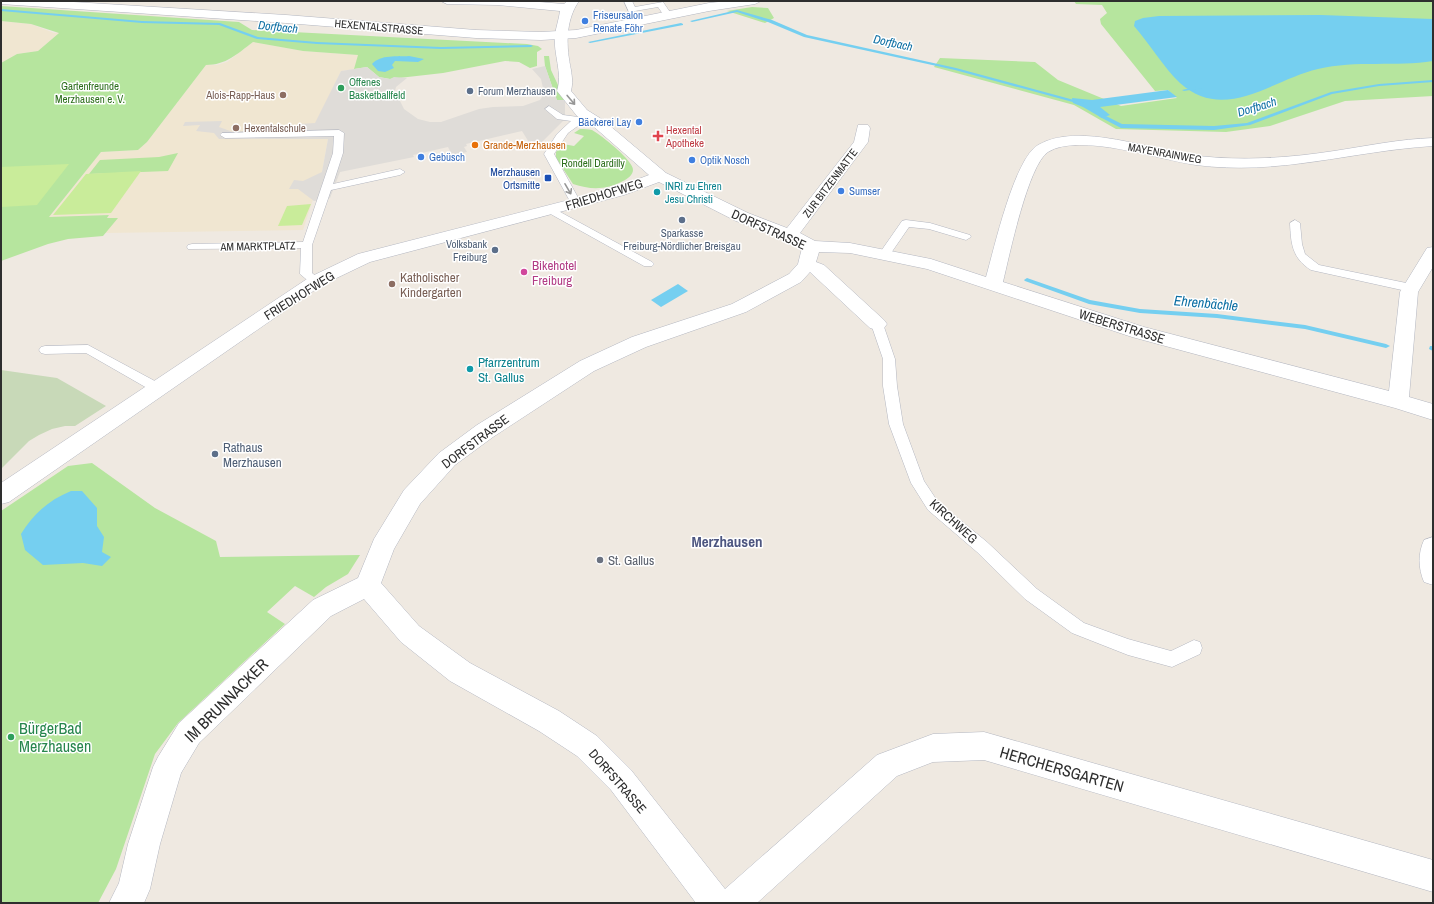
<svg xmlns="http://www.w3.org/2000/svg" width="1434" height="904" font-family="'Archivo Narrow',sans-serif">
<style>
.education{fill:#f0e6d1}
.green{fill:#b6e59e}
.cemetery{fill:#c8d9b8}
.pitch{fill:#c9ec9a}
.plaza{fill:#dfdcd8}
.water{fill:#75cff0}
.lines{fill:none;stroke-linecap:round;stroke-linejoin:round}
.stream{fill:#75cff0;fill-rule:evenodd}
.lane-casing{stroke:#b4b7c1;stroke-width:1}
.street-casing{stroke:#b4b7c1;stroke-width:1}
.secondary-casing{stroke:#b4b7c1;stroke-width:1}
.lane{fill:#fff;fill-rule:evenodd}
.street{fill:#fff;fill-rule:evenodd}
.secondary{fill:#fff;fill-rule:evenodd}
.oneway{stroke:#969696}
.shop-dot{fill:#3f7fe0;stroke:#fff;stroke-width:1.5}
.leisure-dot{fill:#2e9e5b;stroke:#fff;stroke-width:1.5}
.service-dot{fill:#5c6f8a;stroke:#fff;stroke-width:1.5}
.education-dot{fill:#8d6e63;stroke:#fff;stroke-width:1.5}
.health-dot{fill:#e0444e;stroke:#fff;stroke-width:1.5}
.food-dot{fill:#e8710a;stroke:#fff;stroke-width:1.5}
.transit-dot{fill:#1a4fb4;stroke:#fff;stroke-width:1.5}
.culture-dot{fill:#0f9aa8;stroke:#fff;stroke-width:1.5}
.hotel-dot{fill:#d1479c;stroke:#fff;stroke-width:1.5}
.worship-dot{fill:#6b7280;stroke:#fff;stroke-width:1.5}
.labels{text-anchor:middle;stroke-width:3;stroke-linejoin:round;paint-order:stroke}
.far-shop-label{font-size:11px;fill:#366cbe;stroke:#fff;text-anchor:start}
.far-street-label{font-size:11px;fill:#2e2e2e;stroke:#fff}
.far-leisure-label{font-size:11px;fill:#27864d;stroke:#fff;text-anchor:start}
.far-park-label{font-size:11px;fill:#2c6e1b;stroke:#fff}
.far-service-label{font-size:11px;fill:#4e5e75;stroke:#fff;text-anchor:start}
.far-education-label{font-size:11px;fill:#785e54;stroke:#fff;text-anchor:end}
.far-health-label{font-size:11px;fill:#be3a42;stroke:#fff;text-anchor:start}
.far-food-label{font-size:11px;fill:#c56008;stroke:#fff;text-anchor:start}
.far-transit-label{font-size:11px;fill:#164399;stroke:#fff;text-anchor:end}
.far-culture-label{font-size:11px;fill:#0d838f;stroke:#fff;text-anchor:start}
.far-water-label{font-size:12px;font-style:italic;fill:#0d6fa3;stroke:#fff}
.street-label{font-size:13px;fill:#2e2e2e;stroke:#fff}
.hotel-label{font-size:13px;fill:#b23c85;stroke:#fff;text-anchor:start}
.education-label{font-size:13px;fill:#785e54;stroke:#fff;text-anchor:start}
.culture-label{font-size:13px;fill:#0d838f;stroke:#fff;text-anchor:start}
.service-label{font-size:13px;fill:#4e5e75;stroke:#fff;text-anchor:start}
.worship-label{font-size:13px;fill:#5b616d;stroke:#fff;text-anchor:start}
.water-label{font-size:14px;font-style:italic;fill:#0d6fa3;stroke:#fff}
.quarter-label{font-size:15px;font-weight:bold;fill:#4d5680;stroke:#fff}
.near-street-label{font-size:16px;fill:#2e2e2e;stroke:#fff}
.near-leisure-label{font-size:16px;fill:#27864d;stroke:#fff;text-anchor:start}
</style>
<rect width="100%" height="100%" fill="#efe9e1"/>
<!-- education -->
<g class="education">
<path d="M 1,21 L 31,24 L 54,33 L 60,32 L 38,51 L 17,54 L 1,63 Z"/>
<path d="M 253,42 L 303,51 L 359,55 L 354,69 L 341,71 L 309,139 L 328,139 L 322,172 L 303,230 L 105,233 L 117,218 L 107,218 L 109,215 L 48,218 L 101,152 L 138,150 L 147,142 L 206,65 L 217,65 L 227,62 Z"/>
</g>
<!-- green -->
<g class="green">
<path d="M 1074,1 L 1433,1 L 1433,96 L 1345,101 L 1270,126 L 1226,132 L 1116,129 L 1074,105 L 934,67 L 940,58 L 1035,62 L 1058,80 L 1121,106 L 1177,98 L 1168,90 L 1155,91 L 1101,24 L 1100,19 L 1107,13 L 1102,5 L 1076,4 Z"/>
<path d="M 1,6 L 239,22 L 252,30 L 527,44 L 538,46 L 542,49 L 537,52 L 537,66 L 530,68 L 519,62 L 505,61 L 443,73 L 390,79 L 379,77 L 367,67 L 354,69 L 358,55 L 303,51 L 253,42 C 237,54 226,65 206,65 L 147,142 L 138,150 L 101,152 L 49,217 L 109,215 L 107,218 L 118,218 L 103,236 L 68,239 L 48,244 L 1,261 L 1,63 L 17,54 L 38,51 L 59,33 L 31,24 L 1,21 Z"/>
<path d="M 752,7 L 768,8 L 774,18 L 765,23 L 727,11 Z"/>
<path d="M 544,56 L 549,56 L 551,70 L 565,100 L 557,101 L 545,66 Z"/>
<path d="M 580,129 C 584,129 589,129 592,130 C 601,135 634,161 633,170 C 633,175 627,179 623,181 C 606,190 591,190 573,184 L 556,158 L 556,152 L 563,144 L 574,146 L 584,136 L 574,133 Z"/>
<path d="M 178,153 L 168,171 L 89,174 L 100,160 L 159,157 Z"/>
<path d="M 92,463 L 155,508 L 216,541 L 220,557 L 360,555 L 348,574 L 326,587 L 314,597 L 295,586 L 267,612 L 285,624 L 178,723 L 155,754 L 116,869 L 98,903 L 1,903 L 1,511 L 68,466 Z"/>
</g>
<!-- cemetery -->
<path class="cemetery" d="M 1,370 L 57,378 L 106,406 L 75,426 L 65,426 L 52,429 L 39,435 L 29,441 L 1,469 Z"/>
<!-- pitch -->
<g class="pitch">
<path d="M 69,164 L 37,205 L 1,207 L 1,167 Z"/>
<path d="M 141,171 L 111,213 L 53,215 L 86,174 Z"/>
<path d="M 311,204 L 302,225 L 278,226 L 287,206 Z"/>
</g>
<!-- plaza -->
<path class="plaza" d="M 545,66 L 557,100 L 565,100 L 565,119 L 537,147 L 528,149 L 526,145 L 530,144 L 522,131 L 466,144 L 467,146 L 464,147 L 467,152 L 452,155 L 448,147 L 413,155 L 414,157 L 340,172 L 330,198 L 314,201 L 298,189 L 289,189 L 294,180 L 303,181 L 322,172 L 328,139 L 219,139 L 214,133 L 196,131 L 200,125 L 183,126 L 185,122 L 222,121 L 219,127 L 233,132 L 288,129 L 299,124 L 315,123 L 341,71 L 367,67 L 379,77 L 390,79 L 394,77 L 407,78 L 396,87 L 395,91 L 404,109 L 418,119 L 430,122 L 441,122 L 479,109 L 493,107 L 523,106 L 540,100 L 544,94 L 543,88 L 541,79 L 532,69 Z"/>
<!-- water -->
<g class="water">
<path d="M 1321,15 L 1433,19 L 1433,61 C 1396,67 1356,60 1318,69 C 1271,80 1225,123 1180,83 C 1164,68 1149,43 1134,26 L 1135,21 L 1143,18 L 1159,16 Z"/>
<path d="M 409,56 L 424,59 L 418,62 L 395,61 L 392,65 L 394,68 L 385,72 L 378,71 L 372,64 C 381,54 397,57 409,56 Z"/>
<path d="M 1168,90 L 1177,97 L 1100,107 L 1110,115 L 1102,118 L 1083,107 L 1073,103 L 1072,98 L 1092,100 Z"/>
<path d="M 678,284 L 688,291 L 661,307 L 651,300 Z"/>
<path d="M 71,491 L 82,491 L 97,508 L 97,526 L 104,537 L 102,552 L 111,557 L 102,566 L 83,563 L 43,565 L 25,550 L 21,534 C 33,514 49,500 71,491 Z"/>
</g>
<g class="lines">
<!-- stream -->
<g class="stream">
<path d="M 1,9 L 142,21 L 220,23 L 258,37 L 317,42 L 441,47 L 531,45 L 533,46 L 531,47 L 441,49 L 317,44 L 257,39 L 219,25 L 142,23 L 1,11 Z"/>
<path d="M 737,10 L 772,20 L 807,35 L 956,68 L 1085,103 L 1080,104 L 955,70 L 804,37 L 768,22 L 737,12 L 692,22 L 690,21 Z"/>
<path d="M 681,23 L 683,24 L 683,25 L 590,43 L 588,42 Z"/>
<path d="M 1433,80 L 1433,82 L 1379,86 L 1332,94 L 1250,125 L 1214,130 L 1121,128 L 1100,117 L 1094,111 L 1099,110 L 1104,115 L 1122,124 L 1214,126 L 1247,123 L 1331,92 L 1379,84 Z"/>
<path d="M 1200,86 L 1202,86 L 1202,88 L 1184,91 L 1182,90 Z"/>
<path d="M 1027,278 L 1090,300 L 1140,309 L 1217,314 L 1305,325 L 1386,344 L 1390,346 L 1386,348 L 1305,329 L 1217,318 L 1140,313 L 1089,304 L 1025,281 L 1024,280 Z"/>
<path d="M 1430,346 L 1433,346 L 1433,351 L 1429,349 Z"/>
</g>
<defs>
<g id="lane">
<path d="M 624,1 L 632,1 L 635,7 L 663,2 L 672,15 L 665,17 L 658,7 L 629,12 Z"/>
<path d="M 549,106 L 563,115 L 578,117 L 588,112 L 593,115 L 568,133 L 554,154 L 581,203 L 580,205 L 572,205 L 544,154 L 557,134 L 571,121 L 557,119 L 545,109 Z"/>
<path d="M 339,130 L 344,133 L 343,153 L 333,184 L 400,169 L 405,172 L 400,175 L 331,190 L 312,245 L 312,273 L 322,281 L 320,284 L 312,284 L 300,274 L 301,248 L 188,249 L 187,247 L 188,245 L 192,244 L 303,242 L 333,153 L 334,136 L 225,138 L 220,135 L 222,133 Z"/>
<path d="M 551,207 L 652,262 L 654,264 L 652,266 L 644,266 L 547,212 L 546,210 Z"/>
<path d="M 906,220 L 930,223 L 970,235 L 971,237 L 966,240 L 929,229 L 909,227 L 889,256 L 881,256 L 879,254 L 902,221 Z"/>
<path d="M 1295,220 L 1300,223 L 1302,244 L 1305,254 L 1319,265 L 1411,284 L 1417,288 L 1411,292 L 1311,270 C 1292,258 1291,244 1290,223 Z"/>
<path d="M 877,320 L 883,324 L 895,359 L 897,386 L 903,424 L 924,481 L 938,502 L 987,542 L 1037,589 L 1084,623 L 1128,639 L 1171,651 L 1194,640 L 1200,642 L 1202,648 L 1200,654 L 1172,667 L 1128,655 L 1072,633 L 1025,599 L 977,552 L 928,510 L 911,483 L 889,424 L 883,386 L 883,359 L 871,324 Z"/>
<path d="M 88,345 L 164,386 L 166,389 L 164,392 L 154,392 L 86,353 L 45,354 L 41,353 L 39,350 L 41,347 L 45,346 Z"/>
</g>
<g id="street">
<path d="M 441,1 L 527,1 L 564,4 L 567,1 L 579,1 C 565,21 566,47 571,70 C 572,78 573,82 571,91 L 587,110 L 603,120 L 666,173 L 748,213 L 787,228 L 854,142 L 858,125 L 868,125 L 870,128 L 868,142 L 800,233 L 815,241 L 850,243 L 931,259 L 986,277 C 994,249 1014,159 1038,145 C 1079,121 1153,151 1198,156 C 1243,161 1289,158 1334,151 C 1367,146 1400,139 1433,138 L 1433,146 C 1352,151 1278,176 1196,165 C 1160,160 1079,132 1048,152 C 1028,165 1009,257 1003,282 L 1144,327 L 1389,391 L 1400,292 L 1427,248 L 1433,247 L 1433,267 L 1418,292 L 1409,397 L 1433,404 L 1433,420 L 1395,408 L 1132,337 L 927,269 L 850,253 L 819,252 L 816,262 L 824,265 L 884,320 L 887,324 L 884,328 L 877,330 L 870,328 L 810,272 L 801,282 L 746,312 L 646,347 L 594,371 L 493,437 L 455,465 L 420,504 L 394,549 L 381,583 L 419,626 L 470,663 L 559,711 L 597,736 L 631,770 L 725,889 L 877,755 L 933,734 L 984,732 L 1433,860 L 1433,892 L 984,760 L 933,762 L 897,776 L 757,903 L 696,903 L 611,790 L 577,756 L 539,731 L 450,681 L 401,642 L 364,599 L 331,616 L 199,743 L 181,773 L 160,844 L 150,889 L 144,903 L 109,903 L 119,883 L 128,844 L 153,767 L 158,757 L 179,723 L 313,600 L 358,578 L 374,539 L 404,490 L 439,453 L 477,425 L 580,361 L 632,337 L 732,304 L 789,274 L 798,264 L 802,248 L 784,239 L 736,221 L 659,182 L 624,195 L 370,262 L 322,285 L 9,502 L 1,504 L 1,483 L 310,277 L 358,254 L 612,189 L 649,175 L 593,126 L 577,116 L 557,91 C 563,73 553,54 555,35 C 556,27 559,19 560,11 L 498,5 L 447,4 Z"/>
<path d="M 1433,537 L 1433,585 L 1424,582 C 1418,568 1418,553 1424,540 Z"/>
</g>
<path id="secondary" d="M 1,1 L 57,1 L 286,15 L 476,30 L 541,32 L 576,30 L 709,3 L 728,1 L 761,1 L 755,4 L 709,11 L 576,38 L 541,40 L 476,38 L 286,23 L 1,4 Z"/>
</defs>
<!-- lane casing -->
<use href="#lane" class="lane-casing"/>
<!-- street casing -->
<use href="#street" class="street-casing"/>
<!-- secondary casing -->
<use href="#secondary" class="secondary-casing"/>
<!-- lane -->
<use href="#lane" class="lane"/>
<!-- street -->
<use href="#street" class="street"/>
<!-- secondary -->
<use href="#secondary" class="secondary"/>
</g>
<!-- one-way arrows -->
<defs><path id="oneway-shaft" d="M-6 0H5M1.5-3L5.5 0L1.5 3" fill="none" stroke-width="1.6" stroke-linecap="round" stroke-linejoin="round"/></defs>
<g class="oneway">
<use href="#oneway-shaft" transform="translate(571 100) rotate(50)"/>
<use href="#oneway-shaft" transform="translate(568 189) rotate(60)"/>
</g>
<!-- markers -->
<g class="shop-dot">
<circle cx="585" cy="21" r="4"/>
<circle cx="639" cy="122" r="4"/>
<circle cx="421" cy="157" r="4"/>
<circle cx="692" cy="160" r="4"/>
<circle cx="841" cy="191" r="4"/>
</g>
<g class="leisure-dot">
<circle cx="341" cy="88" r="4"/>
<circle cx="11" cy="737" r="4"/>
</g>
<g class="service-dot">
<circle cx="470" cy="91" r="4"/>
<circle cx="682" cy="220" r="4"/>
<circle cx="495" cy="250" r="4"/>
<circle cx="215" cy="454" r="4"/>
</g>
<g class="education-dot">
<circle cx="283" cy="95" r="4"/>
<circle cx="236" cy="128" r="4"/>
<circle cx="392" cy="284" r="4"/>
</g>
<path class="health-dot" d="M656 130h4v4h4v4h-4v4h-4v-4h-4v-4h4z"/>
<circle class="food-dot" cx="475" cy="145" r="4"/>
<rect class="transit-dot" x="544" y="174" width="8" height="8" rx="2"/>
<g class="culture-dot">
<circle cx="657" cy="192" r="4"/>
<circle cx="470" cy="369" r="4"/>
</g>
<circle class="hotel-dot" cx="524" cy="272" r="4"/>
<circle class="worship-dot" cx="600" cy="560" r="4"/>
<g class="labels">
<!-- far-shop labels -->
<g class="far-shop-label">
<text x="593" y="19">Friseursalon<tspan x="593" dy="13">Renate Föhr</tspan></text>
<text x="631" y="126" text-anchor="end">Bäckerei Lay</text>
<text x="429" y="161">Gebüsch</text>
<text x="700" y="164">Optik Nosch</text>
<text x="849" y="195">Sumser</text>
</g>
<!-- far-street labels -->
<g class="far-street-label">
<text transform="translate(379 27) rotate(5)" y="4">HEXENTALSTRASSE</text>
<text transform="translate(1165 153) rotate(10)" y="4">MAYENRAINWEG</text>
<text transform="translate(830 183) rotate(-53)" y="4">ZUR BITZENMATTE</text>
<text transform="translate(258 246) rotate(-1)" y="4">AM MARKTPLATZ</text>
</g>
<!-- far-leisure labels -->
<g class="far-leisure-label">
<text x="349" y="86">Offenes<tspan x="349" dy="13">Basketballfeld</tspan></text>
</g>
<!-- far-park labels -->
<g class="far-park-label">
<text x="90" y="90">Gartenfreunde<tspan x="90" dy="13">Merzhausen e. V.</tspan></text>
<text x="593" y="167">Rondell Dardilly</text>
</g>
<!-- far-service labels -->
<g class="far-service-label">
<text x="478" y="95">Forum Merzhausen</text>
<text x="682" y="237" text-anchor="middle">Sparkasse<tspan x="682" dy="13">Freiburg-Nördlicher Breisgau</tspan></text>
<text x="487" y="248" text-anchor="end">Volksbank<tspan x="487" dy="13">Freiburg</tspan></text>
</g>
<!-- far-education labels -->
<g class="far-education-label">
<text x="275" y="99">Alois-Rapp-Haus</text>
<text x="244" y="132" text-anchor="start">Hexentalschule</text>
</g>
<!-- far-health labels -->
<g class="far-health-label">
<text x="666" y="134">Hexental<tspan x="666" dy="13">Apotheke</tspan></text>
</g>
<!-- far-food labels -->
<g class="far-food-label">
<text x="483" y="149">Grande-Merzhausen</text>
</g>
<!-- far-transit labels -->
<g class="far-transit-label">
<text x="540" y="176">Merzhausen<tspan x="540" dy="13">Ortsmitte</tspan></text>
</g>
<!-- far-culture labels -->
<g class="far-culture-label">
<text x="665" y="190">INRI zu Ehren<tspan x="665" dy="13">Jesu Christi</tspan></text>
</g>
<!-- far-water labels -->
<g class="far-water-label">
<text transform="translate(278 27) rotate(6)" y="4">Dorfbach</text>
<text transform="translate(893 43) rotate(12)" y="4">Dorfbach</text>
<text transform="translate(1257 107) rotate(-17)" y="4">Dorfbach</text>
</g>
<!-- street labels -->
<g class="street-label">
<text transform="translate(604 194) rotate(-17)" y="5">FRIEDHOFWEG</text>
<text transform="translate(769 229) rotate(24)" y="5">DORFSTRASSE</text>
<text transform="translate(299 295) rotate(-32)" y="5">FRIEDHOFWEG</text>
<text transform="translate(1122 326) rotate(17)" y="5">WEBERSTRASSE</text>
<text transform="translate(475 441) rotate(-37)" y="5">DORFSTRASSE</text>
<text transform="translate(954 521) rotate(42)" y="5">KIRCHWEG</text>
<text transform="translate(618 781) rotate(49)" y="5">DORFSTRASSE</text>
</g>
<!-- hotel labels -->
<g class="hotel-label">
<text x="532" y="270">Bikehotel<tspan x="532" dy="15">Freiburg</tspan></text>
</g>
<!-- education labels -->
<g class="education-label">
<text x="400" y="282">Katholischer<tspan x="400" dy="15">Kindergarten</tspan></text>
</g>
<!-- culture labels -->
<g class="culture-label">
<text x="478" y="367">Pfarrzentrum<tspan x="478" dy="15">St. Gallus</tspan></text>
</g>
<!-- service labels -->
<g class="service-label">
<text x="223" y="452">Rathaus<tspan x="223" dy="15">Merzhausen</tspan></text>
</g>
<!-- worship labels -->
<g class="worship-label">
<text x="608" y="565">St. Gallus</text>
</g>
<!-- water labels -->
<g class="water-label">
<text transform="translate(1206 303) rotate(5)" y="5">Ehrenbächle</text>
</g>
<!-- quarter labels -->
<g class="quarter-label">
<text x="727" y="547">Merzhausen</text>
</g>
<!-- near-street labels -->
<g class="near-street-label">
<text transform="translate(226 700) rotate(-45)" y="6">IM BRUNNACKER</text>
<text transform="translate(1062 769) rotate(16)" y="6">HERCHERSGARTEN</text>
</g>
<!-- near-leisure labels -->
<g class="near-leisure-label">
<text x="19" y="734">BürgerBad<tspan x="19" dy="18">Merzhausen</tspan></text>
</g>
</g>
<!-- border -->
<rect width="1434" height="904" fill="none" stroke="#2e2e2e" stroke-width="4"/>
</svg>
